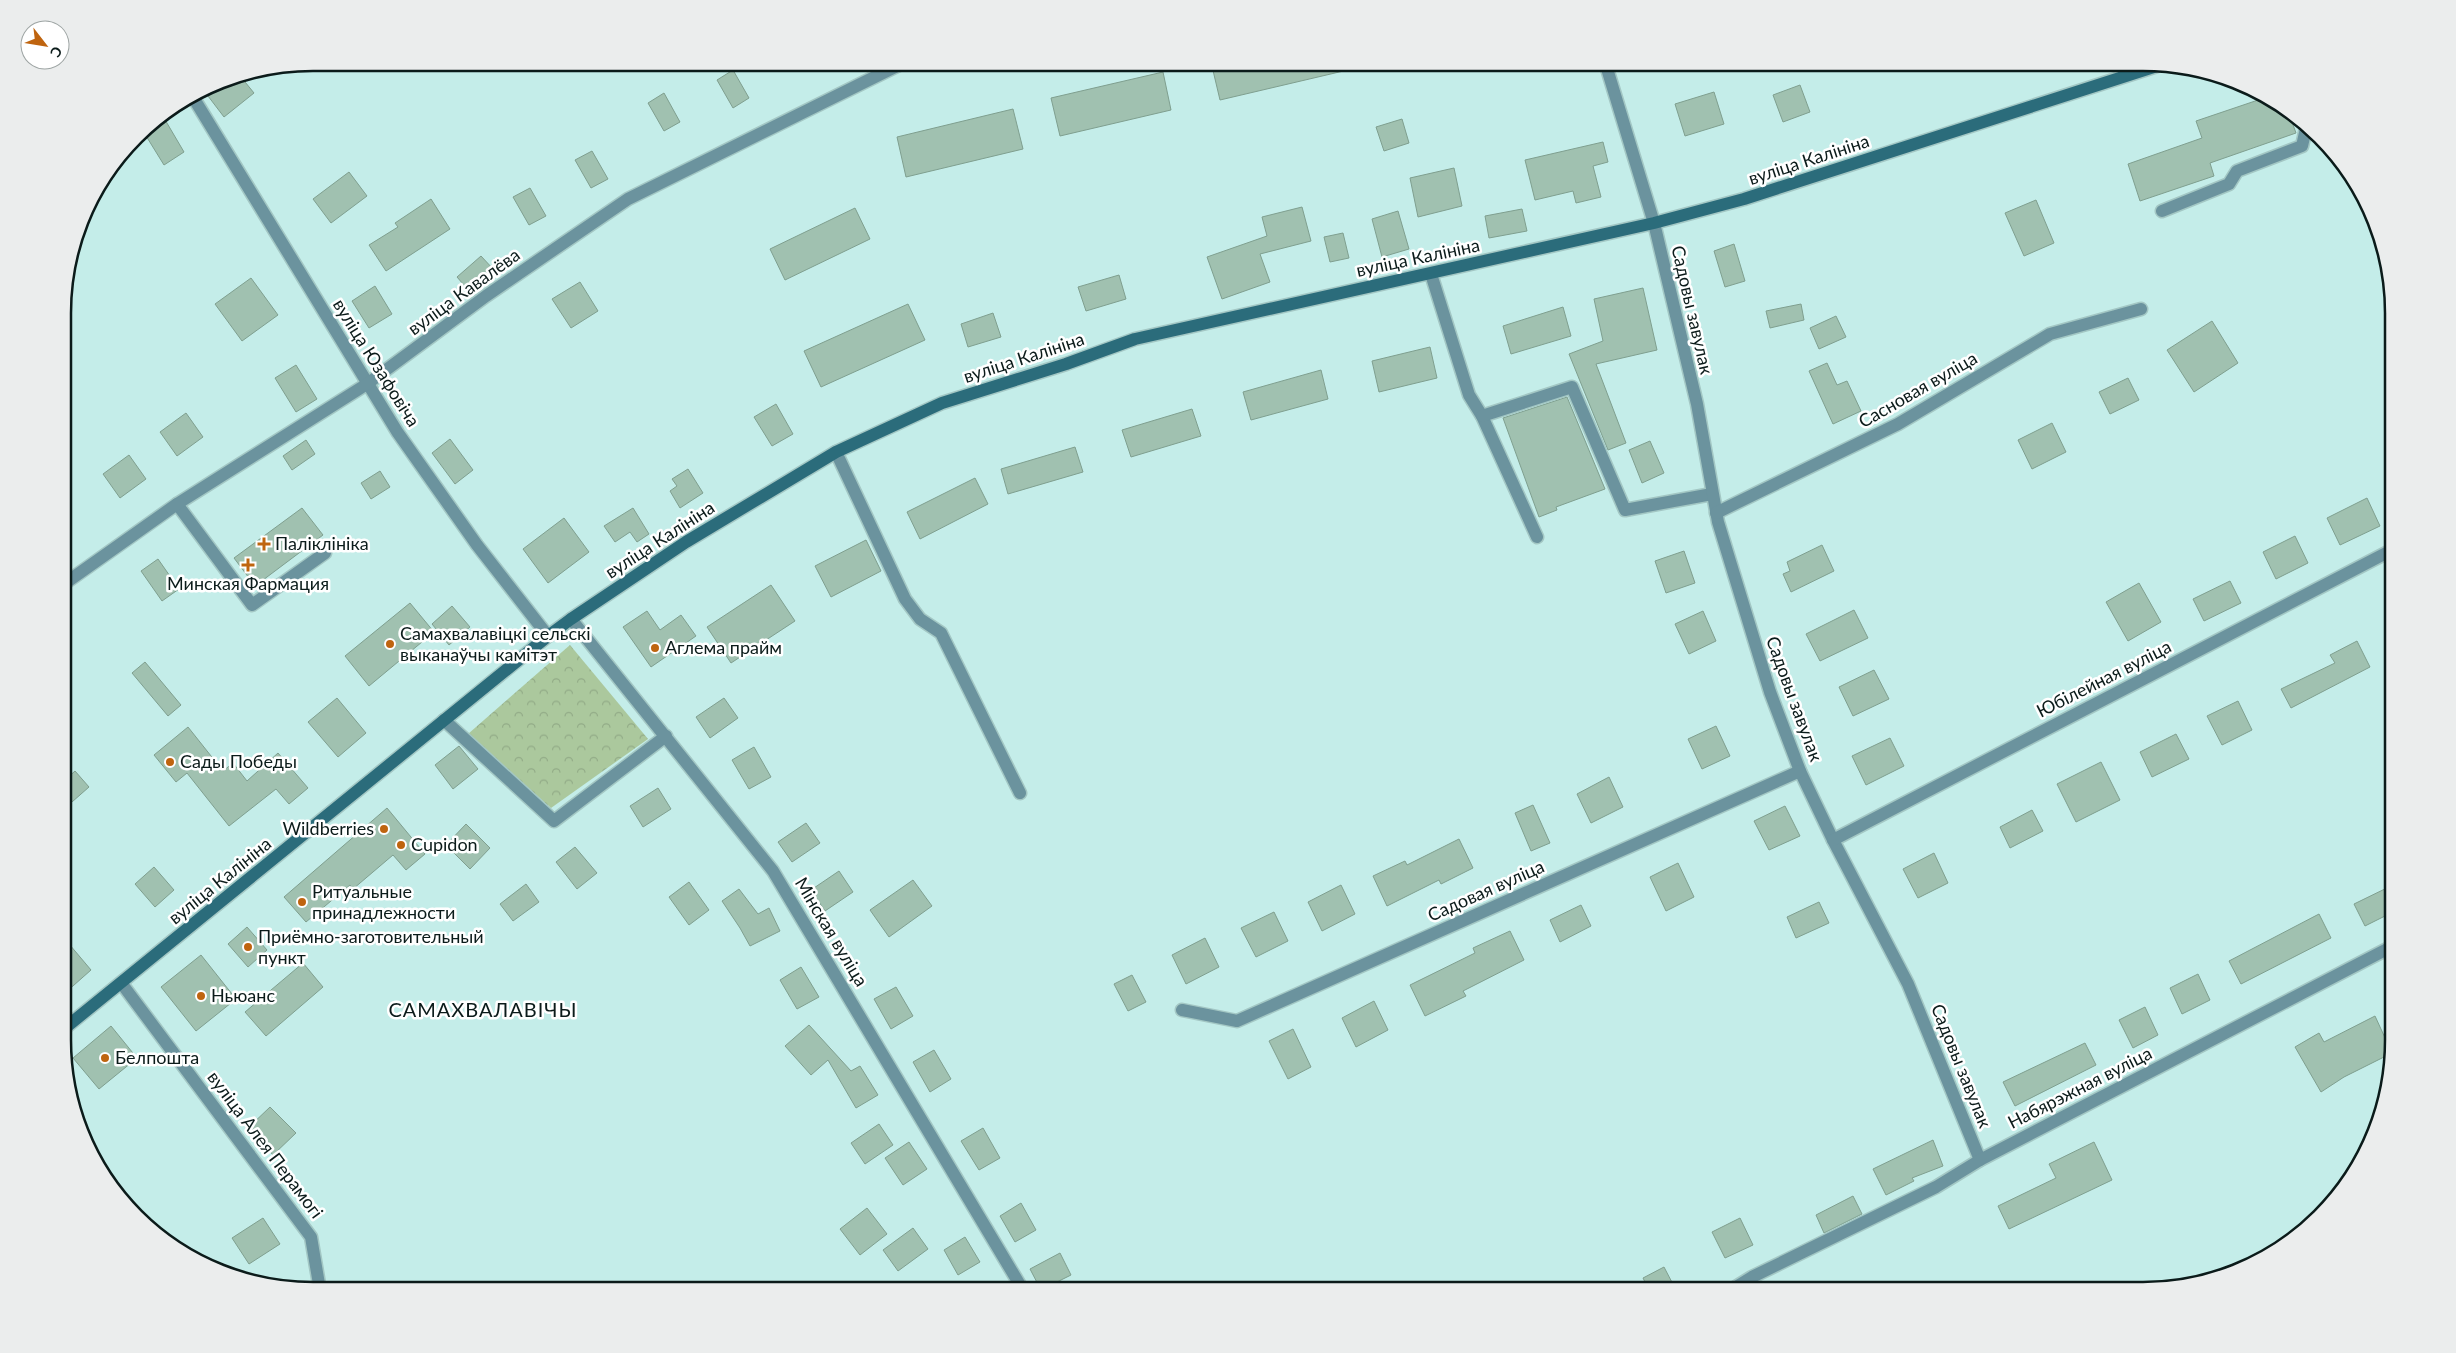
<svg xmlns="http://www.w3.org/2000/svg" width="2456" height="1353" font-family="Lato,sans-serif">
<style>
.park{fill:url(#park-crowns)}
.building{fill:#a0c1b0;stroke:#7f9f8f}
.lines{fill:none;stroke-linecap:round;stroke-linejoin:round}
.lane-casing{stroke:#a3c7c4;stroke-width:15}
.street-casing{stroke:#a3c7c4;stroke-width:15}
.secondary-casing{stroke:#a3c7c4;stroke-width:15}
.lane{stroke:#6b939e;stroke-width:12}
.street{stroke:#6b939e;stroke-width:12}
.secondary{stroke:#2b6c7b;stroke-width:12}
.poi-dot{fill:#bf640f;stroke:#fff;stroke-width:2}
.labels{text-anchor:middle;stroke-width:5;stroke-linejoin:round;paint-order:stroke}
.street-label{font-size:18px;fill:#0b1b1a;stroke:#fff}
.poi-label{font-size:18px;fill:#0b1b1a;stroke:#fff;text-anchor:start}
.quarter-label{font-size:20px;letter-spacing:1px;fill:#0b1b1a;stroke:#fff}
.rim{fill:none;stroke:#0b1b1a;stroke-width:2.5}
</style>
<defs>
<pattern id="park-crowns" width="20" height="18" patternUnits="userSpaceOnUse" patternTransform="scale(1.25)"><rect width="20" height="18" fill="#abc89d"/><path d="M2 6a3 3 0 1 1 6 0M12 15a3 3 0 1 1 6 0" fill="none" stroke="#92ab87"/></pattern>
</defs>
<rect width="100%" height="100%" fill="#c4ede9"/>
<!-- park -->
<path class="park" d="M 570,645 L 648,739 L 551,808 L 468,734 Z"/>
<!-- building -->
<g class="building">
<path d="M 1211,62 L 1351,62 L 1352,69 L 1220,100 Z"/>
<path d="M 733,70 L 749,98 L 733,108 L 717,80 Z"/>
<path d="M 1163,72 L 1171,110 L 1060,136 L 1051,98 Z"/>
<path d="M 241,77 L 254,93 L 224,117 L 208,96 L 230,79 Z"/>
<path d="M 1800,85 L 1810,112 L 1783,122 L 1773,95 Z"/>
<path d="M 1714,92 L 1724,124 L 1685,136 L 1675,104 Z"/>
<path d="M 664,93 L 680,122 L 664,131 L 648,103 Z"/>
<path d="M 2267,97 L 2288,111 L 2296,133 L 2210,163 L 2214,176 L 2140,201 L 2128,164 L 2202,138 L 2196,121 Z"/>
<path d="M 1013,109 L 1023,149 L 906,177 L 897,137 Z"/>
<path d="M 164,118 L 184,152 L 164,165 L 143,131 Z"/>
<path d="M 1402,119 L 1409,143 L 1384,151 L 1376,127 Z"/>
<path d="M 1603,142 L 1608,162 L 1593,166 L 1601,197 L 1576,203 L 1573,191 L 1535,200 L 1525,160 Z"/>
<path d="M 592,151 L 608,179 L 591,188 L 575,160 Z"/>
<path d="M 1454,168 L 1462,206 L 1418,217 L 1410,178 Z"/>
<path d="M 349,172 L 367,196 L 331,223 L 313,199 Z"/>
<path d="M 530,188 L 546,216 L 529,225 L 513,197 Z"/>
<path d="M 431,199 L 450,229 L 386,271 L 369,245 L 398,227 L 395,223 Z"/>
<path d="M 2036,200 L 2054,243 L 2024,256 L 2005,213 Z"/>
<path d="M 1302,207 L 1311,241 L 1260,254 L 1270,282 L 1222,299 L 1207,257 L 1267,236 L 1262,217 Z"/>
<path d="M 855,208 L 870,239 L 785,280 L 770,249 Z"/>
<path d="M 1522,209 L 1527,231 L 1489,238 L 1485,216 Z"/>
<path d="M 1398,211 L 1409,249 L 1382,257 L 1372,219 Z"/>
<path d="M 1343,233 L 1349,258 L 1330,262 L 1324,237 Z"/>
<path d="M 1734,244 L 1745,281 L 1725,287 L 1714,251 Z"/>
<path d="M 481,256 L 494,270 L 469,291 L 457,277 Z"/>
<path d="M 1119,275 L 1126,299 L 1086,311 L 1078,287 Z"/>
<path d="M 251,278 L 278,315 L 242,341 L 215,304 Z"/>
<path d="M 580,282 L 598,311 L 571,328 L 552,299 Z"/>
<path d="M 375,286 L 392,314 L 369,328 L 352,301 Z"/>
<path d="M 1643,288 L 1657,350 L 1596,364 L 1626,443 L 1608,450 L 1569,354 L 1603,341 L 1594,299 Z"/>
<path d="M 908,304 L 925,340 L 821,387 L 804,351 Z"/>
<path d="M 1801,304 L 1804,320 L 1770,328 L 1766,311 Z"/>
<path d="M 1563,307 L 1571,336 L 1511,354 L 1503,326 Z"/>
<path d="M 993,313 L 1001,337 L 968,347 L 961,324 Z"/>
<path d="M 1836,316 L 1846,337 L 1819,349 L 1810,328 Z"/>
<path d="M 2212,321 L 2238,363 L 2194,392 L 2167,350 Z"/>
<path d="M 1430,347 L 1437,378 L 1379,392 L 1372,361 Z"/>
<path d="M 1827,363 L 1837,385 L 1847,381 L 1861,411 L 1833,424 L 1809,371 Z"/>
<path d="M 296,365 L 317,399 L 296,412 L 275,378 Z"/>
<path d="M 1321,370 L 1328,399 L 1251,420 L 1243,392 Z"/>
<path d="M 2128,378 L 2139,400 L 2110,414 L 2099,392 Z"/>
<path d="M 1567,397 L 1605,489 L 1556,507 L 1557,510 L 1539,517 L 1503,418 Z"/>
<path d="M 776,404 L 793,434 L 772,446 L 754,417 Z"/>
<path d="M 1192,409 L 1201,436 L 1131,457 L 1122,430 Z"/>
<path d="M 186,413 L 203,437 L 177,456 L 160,432 Z"/>
<path d="M 2052,423 L 2066,452 L 2032,469 L 2018,440 Z"/>
<path d="M 450,439 L 473,470 L 455,484 L 432,453 Z"/>
<path d="M 306,440 L 315,454 L 292,470 L 283,456 Z"/>
<path d="M 1650,441 L 1664,473 L 1642,483 L 1629,450 Z"/>
<path d="M 1075,447 L 1083,472 L 1008,494 L 1001,469 Z"/>
<path d="M 129,455 L 146,479 L 120,498 L 103,474 Z"/>
<path d="M 688,469 L 703,493 L 680,508 L 670,491 L 677,486 L 672,479 Z"/>
<path d="M 380,471 L 390,487 L 371,499 L 361,483 Z"/>
<path d="M 975,478 L 988,504 L 920,539 L 907,512 Z"/>
<path d="M 2367,498 L 2380,526 L 2340,545 L 2327,518 Z"/>
<path d="M 302,508 L 323,535 L 255,586 L 234,558 Z"/>
<path d="M 633,508 L 649,534 L 637,542 L 630,532 L 615,542 L 604,526 Z"/>
<path d="M 564,518 L 589,552 L 548,583 L 523,549 Z"/>
<path d="M 2295,536 L 2308,563 L 2276,579 L 2263,552 Z"/>
<path d="M 866,540 L 881,571 L 831,597 L 815,566 Z"/>
<path d="M 1822,545 L 1834,571 L 1791,592 L 1783,574 L 1790,571 L 1787,562 Z"/>
<path d="M 1684,551 L 1695,583 L 1666,593 L 1655,561 Z"/>
<path d="M 158,559 L 179,589 L 162,601 L 141,571 Z"/>
<path d="M 2230,581 L 2241,603 L 2204,621 L 2193,599 Z"/>
<path d="M 2139,583 L 2161,622 L 2128,641 L 2106,602 Z"/>
<path d="M 771,585 L 795,621 L 731,663 L 707,627 Z"/>
<path d="M 410,603 L 434,632 L 369,686 L 345,656 Z"/>
<path d="M 452,606 L 470,627 L 449,645 L 432,624 Z"/>
<path d="M 1854,610 L 1868,638 L 1820,661 L 1806,634 Z"/>
<path d="M 647,611 L 660,630 L 681,615 L 696,636 L 651,667 L 623,627 Z"/>
<path d="M 1703,611 L 1716,641 L 1689,654 L 1675,624 Z"/>
<path d="M 2357,641 L 2370,667 L 2291,708 L 2281,689 L 2335,663 L 2330,655 Z"/>
<path d="M 145,662 L 181,705 L 168,716 L 132,673 Z"/>
<path d="M 1874,670 L 1889,699 L 1853,716 L 1839,687 Z"/>
<path d="M 337,698 L 366,733 L 338,757 L 308,722 Z"/>
<path d="M 724,698 L 738,718 L 710,738 L 696,717 Z"/>
<path d="M 2238,701 L 2252,730 L 2222,745 L 2207,716 Z"/>
<path d="M 1716,726 L 1730,756 L 1702,769 L 1688,739 Z"/>
<path d="M 188,727 L 223,771 L 233,763 L 247,781 L 278,753 L 308,788 L 289,804 L 276,789 L 229,826 L 187,773 L 176,782 L 154,755 Z"/>
<path d="M 2176,734 L 2189,759 L 2152,777 L 2140,752 Z"/>
<path d="M 1890,738 L 1904,766 L 1866,785 L 1852,756 Z"/>
<path d="M 459,746 L 478,769 L 453,789 L 435,765 Z"/>
<path d="M 754,747 L 771,777 L 749,789 L 732,760 Z"/>
<path d="M 2101,762 L 2120,800 L 2076,822 L 2057,784 Z"/>
<path d="M 75,771 L 89,787 L 64,809 L 64,781 Z"/>
<path d="M 1609,777 L 1623,807 L 1591,823 L 1577,794 Z"/>
<path d="M 658,788 L 671,809 L 643,827 L 630,806 Z"/>
<path d="M 1533,805 L 1550,843 L 1531,851 L 1515,813 Z"/>
<path d="M 1785,806 L 1800,836 L 1769,850 L 1754,821 Z"/>
<path d="M 387,808 L 425,854 L 406,870 L 393,855 L 353,889 L 350,885 L 306,922 L 284,897 Z"/>
<path d="M 2032,810 L 2043,831 L 2010,848 L 2000,827 Z"/>
<path d="M 806,823 L 820,843 L 792,862 L 778,842 Z"/>
<path d="M 466,824 L 490,848 L 470,869 L 446,845 Z"/>
<path d="M 1459,839 L 1473,868 L 1441,884 L 1439,880 L 1387,906 L 1373,876 L 1405,861 L 1407,865 Z"/>
<path d="M 575,847 L 597,873 L 577,889 L 556,862 Z"/>
<path d="M 1934,853 L 1948,883 L 1918,898 L 1903,869 Z"/>
<path d="M 1678,863 L 1694,897 L 1666,911 L 1650,877 Z"/>
<path d="M 154,867 L 174,890 L 155,907 L 135,884 Z"/>
<path d="M 839,871 L 853,892 L 825,911 L 811,890 Z"/>
<path d="M 913,880 L 932,906 L 889,937 L 870,910 Z"/>
<path d="M 689,882 L 709,910 L 689,925 L 669,897 Z"/>
<path d="M 526,884 L 539,902 L 513,921 L 500,904 Z"/>
<path d="M 1341,885 L 1355,914 L 1322,931 L 1308,902 Z"/>
<path d="M 2393,885 L 2393,912 L 2365,926 L 2354,904 Z"/>
<path d="M 739,889 L 758,914 L 769,908 L 780,931 L 750,946 L 740,928 L 722,901 Z"/>
<path d="M 1819,902 L 1829,923 L 1796,938 L 1787,917 Z"/>
<path d="M 1581,905 L 1591,926 L 1560,942 L 1550,920 Z"/>
<path d="M 1274,912 L 1288,941 L 1256,957 L 1241,928 Z"/>
<path d="M 2319,914 L 2331,938 L 2241,984 L 2229,961 Z"/>
<path d="M 247,927 L 267,950 L 248,967 L 228,944 Z"/>
<path d="M 1510,931 L 1524,960 L 1463,991 L 1466,996 L 1425,1016 L 1410,985 L 1475,953 L 1473,948 Z"/>
<path d="M 64,938 L 91,970 L 65,993 Z"/>
<path d="M 1205,938 L 1219,967 L 1186,984 L 1172,955 Z"/>
<path d="M 201,955 L 236,999 L 196,1031 L 161,987 Z"/>
<path d="M 303,963 L 323,987 L 266,1036 L 245,1012 Z"/>
<path d="M 801,967 L 819,997 L 797,1009 L 780,980 Z"/>
<path d="M 2198,974 L 2210,1000 L 2182,1014 L 2170,988 Z"/>
<path d="M 1132,975 L 1146,1002 L 1128,1011 L 1114,984 Z"/>
<path d="M 896,987 L 913,1016 L 891,1029 L 874,999 Z"/>
<path d="M 1374,1001 L 1388,1030 L 1356,1047 L 1342,1018 Z"/>
<path d="M 2145,1007 L 2158,1035 L 2133,1048 L 2119,1020 Z"/>
<path d="M 2375,1016 L 2392,1053 L 2344,1077 L 2321,1092 L 2295,1047 L 2319,1033 L 2324,1042 Z"/>
<path d="M 809,1025 L 851,1071 L 860,1066 L 878,1095 L 856,1108 L 828,1060 L 811,1075 L 785,1046 Z"/>
<path d="M 111,1026 L 137,1058 L 99,1089 L 73,1058 Z"/>
<path d="M 1293,1029 L 1311,1067 L 1288,1079 L 1269,1041 Z"/>
<path d="M 2085,1043 L 2096,1065 L 2015,1106 L 2003,1082 Z"/>
<path d="M 934,1050 L 951,1079 L 930,1092 L 913,1062 Z"/>
<path d="M 270,1107 L 296,1133 L 273,1155 L 248,1128 Z"/>
<path d="M 879,1124 L 893,1145 L 865,1164 L 851,1143 Z"/>
<path d="M 983,1128 L 1000,1158 L 979,1170 L 961,1141 Z"/>
<path d="M 1933,1140 L 1943,1166 L 1912,1178 L 1914,1181 L 1886,1195 L 1873,1169 Z"/>
<path d="M 909,1142 L 927,1169 L 903,1185 L 885,1158 Z"/>
<path d="M 2094,1142 L 2112,1180 L 2009,1229 L 1998,1206 L 2056,1178 L 2049,1164 Z"/>
<path d="M 1853,1196 L 1862,1214 L 1824,1233 L 1816,1215 Z"/>
<path d="M 1021,1203 L 1036,1230 L 1015,1242 L 1000,1216 Z"/>
<path d="M 867,1208 L 887,1234 L 860,1255 L 840,1229 Z"/>
<path d="M 263,1218 L 280,1244 L 249,1264 L 232,1238 Z"/>
<path d="M 1740,1218 L 1753,1245 L 1725,1258 L 1712,1232 Z"/>
<path d="M 913,1228 L 928,1249 L 898,1271 L 883,1250 Z"/>
<path d="M 965,1237 L 980,1262 L 958,1275 L 944,1250 Z"/>
<path d="M 1060,1253 L 1071,1275 L 1041,1290 L 1030,1269 Z"/>
<path d="M 1664,1267 L 1676,1290 L 1649,1290 L 1643,1278 Z"/>
</g>
<g class="lines">
<defs>
<g id="lane">
<path d="M 2162,211 L 2229,184 L 2237,171 L 2302,146 L 2307,124"/>
<path d="M 1431,274 L 1469,395 L 1482,416 L 1537,537"/>
<path d="M 1482,416 L 1572,387 L 1625,510 L 1712,494"/>
<path d="M 836,452 L 905,599 L 920,619 L 941,633 L 1020,793"/>
<path d="M 177,504 L 252,605 L 325,553"/>
<path d="M 444,720 L 554,821 L 666,736"/>
</g>
<g id="street">
<path d="M 1605,62 L 1654,223 L 1697,404 L 1718,522 L 1770,692 L 1800,771 L 1833,840 L 1908,984 L 1980,1160"/>
<path d="M 193,97 L 398,433 L 477,545 L 548,636"/>
<path d="M 1716,513 L 1898,424 L 2050,334 L 2141,309"/>
<path d="M 64,584 L 177,504 L 367,384 L 486,296 L 628,199 L 905,62"/>
<path d="M 571,619 L 773,871 L 1023,1290"/>
<path d="M 1833,840 L 2392,550"/>
<path d="M 122,984 L 311,1237 L 320,1290"/>
<path d="M 1182,1010 L 1237,1021 L 1800,771"/>
<path d="M 1731,1290 L 1752,1277 L 1936,1187 L 1980,1160 L 2393,946"/>
</g>
<path id="secondary" d="M 65,1028 L 548,636 L 571,619 L 686,542 L 836,452 L 942,403 L 1066,364 L 1135,339 L 1654,223 L 1744,199 L 2160,65"/>
</defs>
<!-- lane casing -->
<use href="#lane" class="lane-casing"/>
<!-- street casing -->
<use href="#street" class="street-casing"/>
<!-- secondary casing -->
<use href="#secondary" class="secondary-casing"/>
<!-- lane -->
<use href="#lane" class="lane"/>
<!-- street -->
<use href="#street" class="street"/>
<!-- secondary -->
<use href="#secondary" class="secondary"/>
</g>
<!-- markers -->
<g class="poi-dot">
<path d="M261.5 536.5h5v5h5v5h-5v5h-5v-5h-5v-5h5z"/>
<path d="M245.5 557.5h5v5h5v5h-5v5h-5v-5h-5v-5h5z"/>
<circle cx="390" cy="644" r="5"/>
<circle cx="655" cy="648" r="5"/>
<circle cx="170" cy="762" r="5"/>
<circle cx="384" cy="829" r="5"/>
<circle cx="401" cy="845" r="5"/>
<circle cx="302" cy="902" r="5"/>
<circle cx="248" cy="947" r="5"/>
<circle cx="201" cy="996" r="5"/>
<circle cx="105" cy="1058" r="5"/>
</g>
<g class="labels">
<!-- street labels -->
<g class="street-label">
<text transform="translate(1809 160) rotate(-18)" y="6">вуліца Калініна</text>
<text transform="translate(1418 258) rotate(-12)" y="6">вуліца Калініна</text>
<text transform="translate(464 292) rotate(-36)" y="6">вуліца Кавалёва</text>
<text transform="translate(1692 310) rotate(77)" y="6">Садовы завулак</text>
<text transform="translate(1024 358) rotate(-18)" y="6">вуліца Калініна</text>
<text transform="translate(376 363) rotate(58)" y="6">вуліца Юзафовіча</text>
<text transform="translate(1918 390) rotate(-30)" y="6">Сасновая вуліца</text>
<text transform="translate(660 540) rotate(-33)" y="6">вуліца Калініна</text>
<text transform="translate(2104 679) rotate(-27)" y="6">Юбілейная вуліца</text>
<text transform="translate(1794 699) rotate(70)" y="6">Садовы завулак</text>
<text transform="translate(220 881) rotate(-39)" y="6">вуліца Калініна</text>
<text transform="translate(1486 891) rotate(-24)" y="6">Садовая вуліца</text>
<text transform="translate(831 932) rotate(59)" y="6">Мінская вуліца</text>
<text transform="translate(1961 1066) rotate(68)" y="6">Садовы завулак</text>
<text transform="translate(2080 1088) rotate(-27)" y="6">Набярэжная вуліца</text>
<text transform="translate(265 1145) rotate(53)" y="6">вуліца Алея Перамогі</text>
</g>
<!-- poi labels -->
<g class="poi-label">
<text x="275" y="550">Паліклініка</text>
<text x="248" y="590" text-anchor="middle">Минская Фармация</text>
<text x="400" y="640">Самахвалавіцкі сельскі<tspan x="400" dy="21">выканаўчы камітэт</tspan></text>
<text x="665" y="654">Аглема прайм</text>
<text x="180" y="768">Сады Победы</text>
<text x="374" y="835" text-anchor="end">Wildberries</text>
<text x="411" y="851">Cupidon</text>
<text x="312" y="898">Ритуальные<tspan x="312" dy="21">принадлежности</tspan></text>
<text x="258" y="943">Приёмно-заготовительный<tspan x="258" dy="21">пункт</tspan></text>
<text x="211" y="1002">Ньюанс</text>
<text x="115" y="1064">Белпошта</text>
</g>
<!-- quarter labels -->
<g class="quarter-label">
<text x="483" y="1017">САМАХВАЛАВІЧЫ</text>
</g>
</g>
<!-- crop -->
<path d="M0 0H2456V1353H0ZM313 71H2143A242 242 0 0 1 2385 313V1040A242 242 0 0 1 2143 1282H313A242 242 0 0 1 71 1040V313A242 242 0 0 1 313 71Z" fill="#ebeded" fill-rule="evenodd"/>
<path class="rim" d="M313 71H2143A242 242 0 0 1 2385 313V1040A242 242 0 0 1 2143 1282H313A242 242 0 0 1 71 1040V313A242 242 0 0 1 313 71Z"/>
<!-- north arrow -->
<g transform="translate(45 45) rotate(121)"><circle r="24" fill="#ffffff" stroke="#9da4a3"/>
<path d="M0-4L9 19L0 12L-9 19Z" fill="#bf640f"/>
<text y="-8" font-size="14" font-weight="bold" text-anchor="middle" fill="#0b1b1a">С</text>
</g>
</svg>
